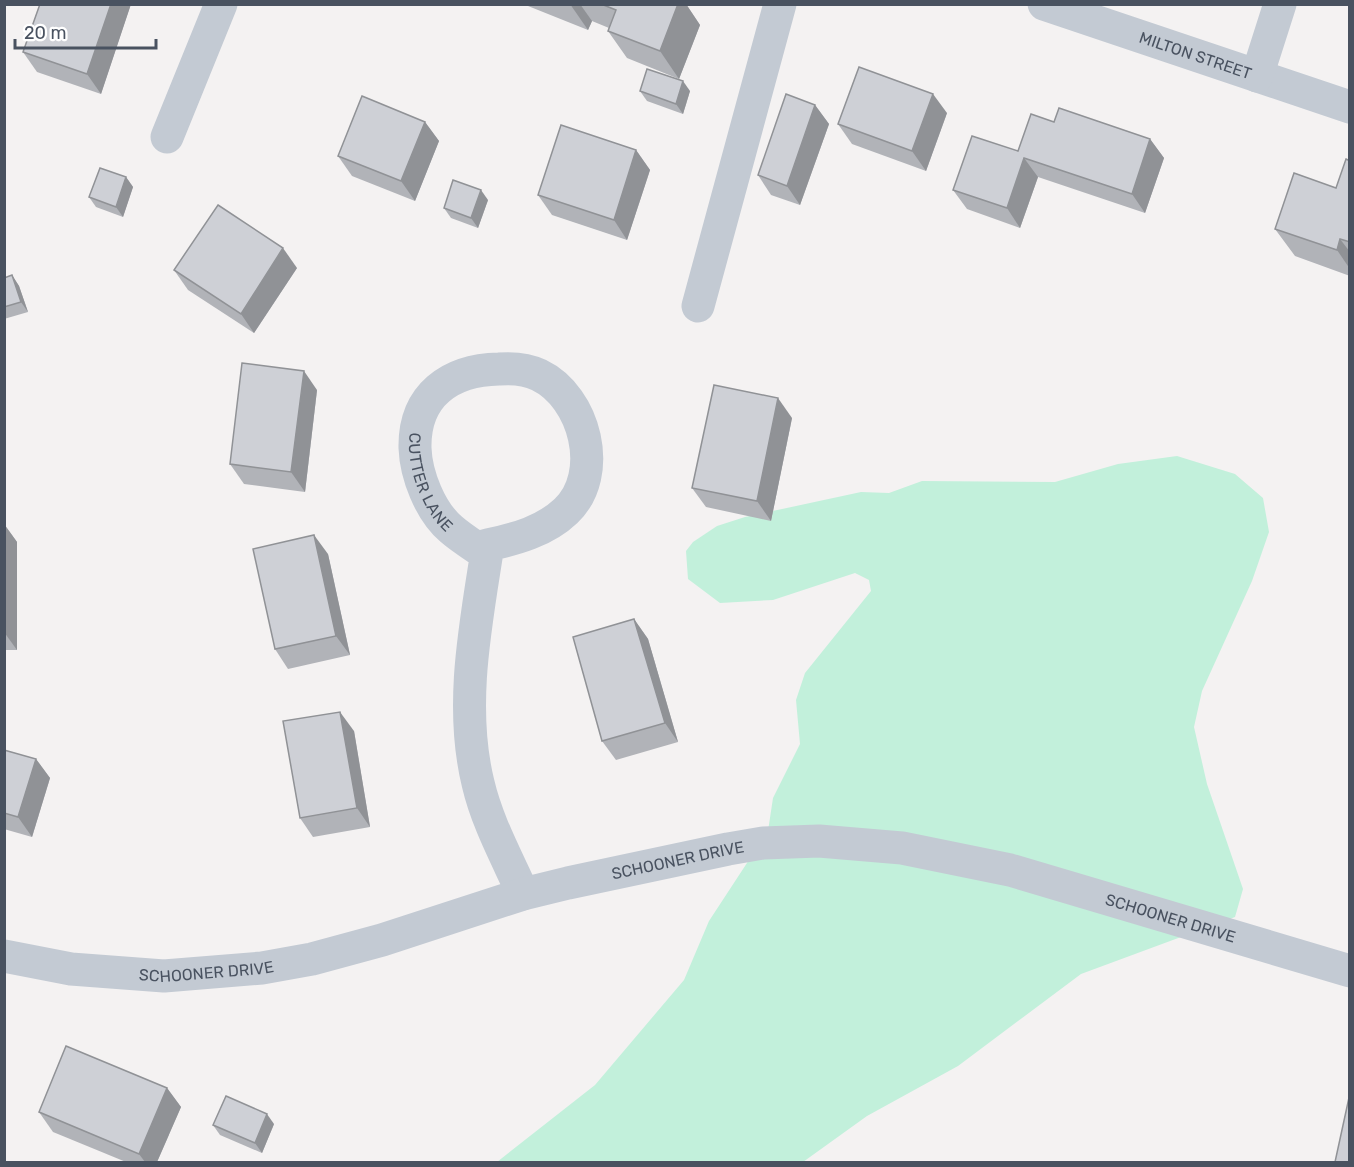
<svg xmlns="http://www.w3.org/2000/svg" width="1354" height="1167" font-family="Rubik,sans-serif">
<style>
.green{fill:#c2f0db}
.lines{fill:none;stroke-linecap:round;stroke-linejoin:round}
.street{stroke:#c3cad3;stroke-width:33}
.wall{fill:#b1b3b8}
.shaded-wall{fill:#909296}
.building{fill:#ced0d6;stroke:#909296;stroke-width:1.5}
.labels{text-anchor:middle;stroke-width:5;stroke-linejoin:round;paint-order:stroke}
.street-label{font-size:16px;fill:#495260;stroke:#fff}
</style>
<rect width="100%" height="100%" fill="#f4f2f2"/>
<!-- green -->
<path class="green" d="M 1177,456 L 1235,474 L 1263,498 L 1269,532 L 1252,581 L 1202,691 L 1194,727 L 1207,784 L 1243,889 L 1235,917 L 1081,974 L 958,1066 L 867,1116 L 803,1162 L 497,1162 L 595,1085 L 684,980 L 709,921 L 768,831 L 773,798 L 800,744 L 796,700 L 805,673 L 871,591 L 869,580 L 855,573 L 773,600 L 720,603 L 688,579 L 686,551 L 693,542 L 717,526 L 745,517 L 861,492 L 889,493 L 922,481 L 1055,482 L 1118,464 Z"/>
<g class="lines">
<!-- street -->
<g class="street">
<path id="s1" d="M 1044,4 L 1350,107"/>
<path d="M 1257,76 L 1280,4"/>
<path d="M 167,137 L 221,4"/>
<path d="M 698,306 L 780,4"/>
<path id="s2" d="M 488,545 C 516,539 545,531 566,511 C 605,474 585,397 539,375 C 527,369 512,368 499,369 C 450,370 414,395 415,448 C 416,475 430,511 451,529 C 459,536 468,542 477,548 L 488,545 C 476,623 459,705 478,783 C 487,822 507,858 523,894"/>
<path id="s3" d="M 4,956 L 71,969 L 164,976 L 262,968 L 312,959 L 382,940 L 523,894 L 568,883 L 728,849 L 763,843 L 819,841 L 902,848 L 1010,870 L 1350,971"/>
</g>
</g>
<!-- wall -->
<g class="wall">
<path d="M 40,4 L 131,4 L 101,94 L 37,72 L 23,52 Z"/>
<path d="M 523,4 L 686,4 L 700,25 L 679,79 L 627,58 L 608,31 L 609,28 L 592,21 L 588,30 Z"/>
<path d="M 640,91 L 690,91 L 683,114 L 647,101 Z"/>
<path d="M 815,105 L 829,124 L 800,205 L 771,195 L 758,175 Z"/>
<path d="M 947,113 L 926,171 L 852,144 L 838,124 Z"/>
<path d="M 425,122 L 439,141 L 415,201 L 352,176 L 338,156 Z"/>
<path d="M 1054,122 L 1150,139 L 1164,158 L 1145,213 L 1038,177 L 1020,228 L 967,209 L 953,190 L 1018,151 Z"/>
<path d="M 636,150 L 650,170 L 627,240 L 552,215 L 538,195 Z"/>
<path d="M 1350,161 L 1350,276 L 1295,256 L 1275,229 L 1336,188 Z"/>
<path d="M 126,177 L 133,187 L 123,217 L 96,207 L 89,197 Z"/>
<path d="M 488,200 L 478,228 L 451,218 L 444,208 Z"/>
<path d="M 297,268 L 254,333 L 188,290 L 174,270 Z"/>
<path d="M 12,275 L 19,286 L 28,312 L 4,319 L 4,278 Z"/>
<path d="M 317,390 L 305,492 L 244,484 L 230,464 Z"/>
<path d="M 792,418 L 771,521 L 706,507 L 692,488 Z"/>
<path d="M 4,524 L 17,542 L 17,650 L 4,650 Z"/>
<path d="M 328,554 L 350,655 L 288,669 L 275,649 Z"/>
<path d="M 634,619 L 648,639 L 678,742 L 616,760 L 602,741 Z"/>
<path d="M 354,731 L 370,827 L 313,837 L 300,818 Z"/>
<path d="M 4,750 L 36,759 L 50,778 L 32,837 L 4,829 Z"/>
<path d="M 167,1088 L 181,1107 L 157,1162 L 126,1162 L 53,1132 L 39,1112 Z"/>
<path d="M 274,1124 L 262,1153 L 220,1135 L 213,1125 Z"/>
</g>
<!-- shaded-wall -->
<g class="shaded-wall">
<path d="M 111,4 L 131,4 L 101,94 L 87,74 Z"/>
<path d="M 570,4 L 580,4 L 592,21 L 588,30 Z"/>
<path d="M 678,4 L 686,4 L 700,25 L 679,79 L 660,51 Z"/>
<path d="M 683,81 L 690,91 L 683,114 L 676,104 Z"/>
<path d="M 933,94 L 947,113 L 926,171 L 912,151 Z"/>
<path d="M 815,105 L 829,124 L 800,205 L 787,186 Z"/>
<path d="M 425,122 L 439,141 L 415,201 L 401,181 Z"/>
<path d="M 1150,139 L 1164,158 L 1145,213 L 1132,194 Z"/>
<path d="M 636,150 L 650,170 L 627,240 L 614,220 Z"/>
<path d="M 1024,158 L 1038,177 L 1020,228 L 1007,208 Z"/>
<path d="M 126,177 L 133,187 L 123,217 L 116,207 Z"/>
<path d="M 481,190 L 488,200 L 478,228 L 471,218 Z"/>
<path d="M 1340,239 L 1350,252 L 1350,269 L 1337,250 Z"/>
<path d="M 283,248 L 297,268 L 254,333 L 241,314 Z"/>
<path d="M 12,275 L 19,286 L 28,312 L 21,302 Z"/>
<path d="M 304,371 L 317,390 L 305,492 L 291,472 Z"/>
<path d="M 778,398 L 792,418 L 771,521 L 757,501 Z"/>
<path d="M 4,524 L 17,542 L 17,650 L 4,632 Z"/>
<path d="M 314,535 L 328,554 L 350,655 L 336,636 Z"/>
<path d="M 634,619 L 648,639 L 678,742 L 665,723 Z"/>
<path d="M 340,712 L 354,731 L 370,827 L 357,808 Z"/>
<path d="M 36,759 L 50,778 L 32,837 L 18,817 Z"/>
<path d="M 167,1088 L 181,1107 L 157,1162 L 145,1162 L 139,1154 Z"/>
<path d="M 267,1114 L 274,1124 L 262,1153 L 255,1143 Z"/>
</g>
<!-- building -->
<g class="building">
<path d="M 40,4 L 111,4 L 87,74 L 23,52 Z"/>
<path d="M 601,4 L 678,4 L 660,51 L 608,31 L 616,10 Z"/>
<path d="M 859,67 L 933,94 L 912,151 L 838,124 Z"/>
<path d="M 647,69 L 683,81 L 676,104 L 640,91 Z"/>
<path d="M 786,94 L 815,105 L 787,186 L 758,175 Z"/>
<path d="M 362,96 L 425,122 L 401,181 L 338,156 Z"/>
<path d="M 1059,108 L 1150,139 L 1132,194 L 1024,158 L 1007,208 L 953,190 L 972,136 L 1018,151 L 1031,114 L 1054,122 Z"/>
<path d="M 561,125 L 636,150 L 614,220 L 538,195 Z"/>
<path d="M 1346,159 L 1350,161 L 1350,242 L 1340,239 L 1337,250 L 1275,229 L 1294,173 L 1336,188 Z"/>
<path d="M 100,168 L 126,177 L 116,207 L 89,197 Z"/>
<path d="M 453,180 L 481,190 L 471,218 L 444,208 Z"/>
<path d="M 218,205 L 283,248 L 241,314 L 174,270 Z"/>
<path d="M 12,275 L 21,302 L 4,307 L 4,278 Z"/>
<path d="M 242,363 L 304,371 L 291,472 L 230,464 Z"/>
<path d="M 714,385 L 778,398 L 757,501 L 692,488 Z"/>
<path d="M 314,535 L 336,636 L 275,649 L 253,549 Z"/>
<path d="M 634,619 L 665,723 L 602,741 L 573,637 Z"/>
<path d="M 340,712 L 357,808 L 300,818 L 283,721 Z"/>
<path d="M 4,750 L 36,759 L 18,817 L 4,813 Z"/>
<path d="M 66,1046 L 167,1088 L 139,1154 L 39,1112 Z"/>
<path d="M 1350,1093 L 1350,1162 L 1335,1162 Z"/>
<path d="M 226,1096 L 267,1114 L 255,1143 L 213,1125 Z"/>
</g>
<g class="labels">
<!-- street labels -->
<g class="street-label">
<text dy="6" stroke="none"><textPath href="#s1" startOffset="160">MILTON STREET</textPath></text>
<text dy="6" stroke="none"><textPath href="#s2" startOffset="454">CUTTER LANE</textPath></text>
<text dy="6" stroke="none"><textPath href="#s3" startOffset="690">SCHOONER DRIVE</textPath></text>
<text dy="6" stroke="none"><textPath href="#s3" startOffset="1194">SCHOONER DRIVE</textPath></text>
<text dy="6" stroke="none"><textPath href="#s3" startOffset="204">SCHOONER DRIVE</textPath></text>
</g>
</g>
<!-- border -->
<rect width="1354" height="1167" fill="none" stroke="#495260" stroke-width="12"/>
<!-- scale -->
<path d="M15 39v9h141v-9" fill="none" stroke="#495260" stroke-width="3"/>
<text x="24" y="39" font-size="18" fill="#495260" stroke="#ffffff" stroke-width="4.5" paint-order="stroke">20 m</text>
</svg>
